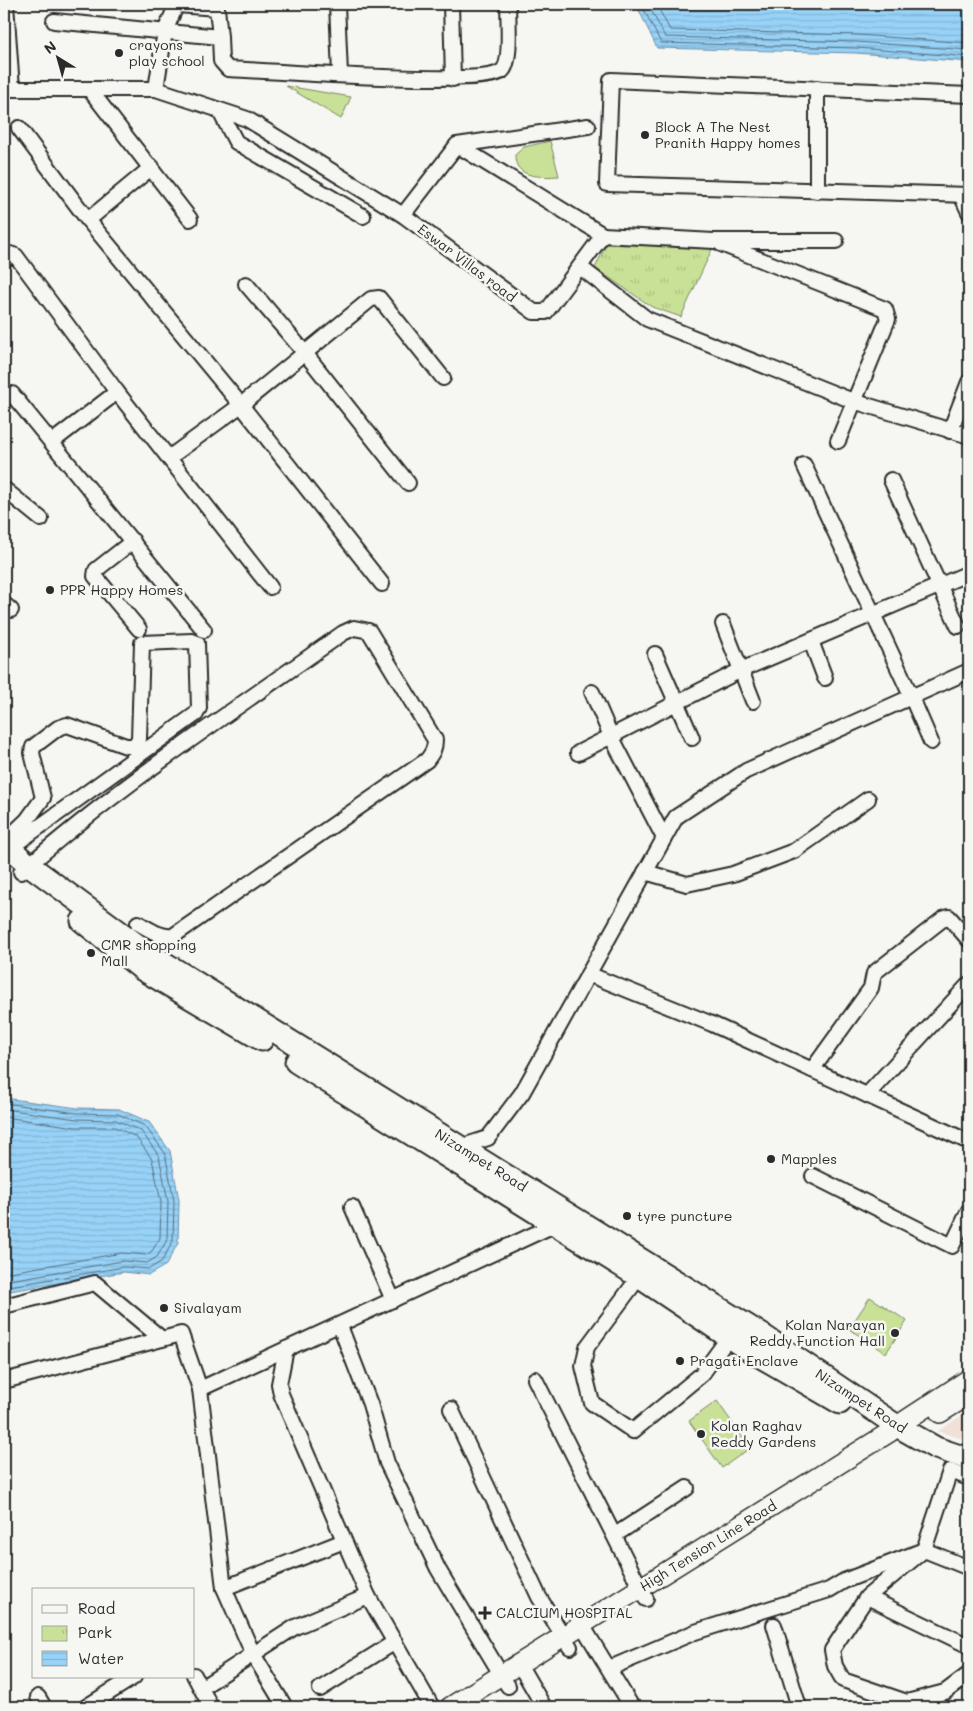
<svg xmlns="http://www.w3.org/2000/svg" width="973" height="1711" font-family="Mali,sans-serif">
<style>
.built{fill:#f1e0d8}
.grass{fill:#c8e197;stroke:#7a8661}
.park{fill:url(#park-tufts);stroke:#7a8661}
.water{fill:url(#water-rules);stroke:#6c8fa5}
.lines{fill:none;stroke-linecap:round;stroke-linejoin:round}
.shore{stroke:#566e7d;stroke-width:1}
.street-casing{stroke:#2b2b2b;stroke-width:18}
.secondary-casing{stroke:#2b2b2b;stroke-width:22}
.primary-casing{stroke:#2b2b2b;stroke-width:25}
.street{stroke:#f6f6f2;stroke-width:14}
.secondary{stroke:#f6f6f2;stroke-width:19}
.primary{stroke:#f6f6f2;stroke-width:21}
.poi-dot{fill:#2b2b2b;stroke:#f6f6f2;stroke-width:2}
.labels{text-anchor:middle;stroke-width:5;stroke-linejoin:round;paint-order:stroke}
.poi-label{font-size:14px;fill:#2b2b2b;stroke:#f6f6f2;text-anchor:start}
.street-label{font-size:14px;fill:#2b2b2b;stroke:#f6f6f2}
</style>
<defs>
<pattern id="park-tufts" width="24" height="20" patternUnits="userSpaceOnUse" patternTransform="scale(1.25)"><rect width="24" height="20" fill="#c8e197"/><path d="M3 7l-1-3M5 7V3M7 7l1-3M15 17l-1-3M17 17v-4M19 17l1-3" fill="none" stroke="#acc182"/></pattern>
<pattern id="water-rules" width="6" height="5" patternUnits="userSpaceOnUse" patternTransform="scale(1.25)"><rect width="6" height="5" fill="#97d2f7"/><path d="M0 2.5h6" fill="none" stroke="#82b4d4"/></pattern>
</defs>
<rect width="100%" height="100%" fill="#f6f6f2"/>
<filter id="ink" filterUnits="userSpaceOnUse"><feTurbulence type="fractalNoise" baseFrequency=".02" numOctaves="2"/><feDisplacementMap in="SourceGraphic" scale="10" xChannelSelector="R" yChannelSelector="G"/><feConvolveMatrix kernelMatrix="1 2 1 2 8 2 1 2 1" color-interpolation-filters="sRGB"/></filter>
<g filter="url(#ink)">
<!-- built -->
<path class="built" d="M 969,1411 L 969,1441 L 938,1431 Z"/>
<!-- grass -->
<g class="grass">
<path d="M 286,86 L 351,97 L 341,119 Z"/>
<path d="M 550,141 L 559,176 C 543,177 514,179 515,155 L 524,147 Z"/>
<path d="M 870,1297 L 907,1321 L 886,1353 L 849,1329 Z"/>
<path d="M 717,1401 L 750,1448 L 722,1468 L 689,1421 Z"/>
</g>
<!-- park -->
<path class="park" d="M 608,241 L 713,247 L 681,317 L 652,307 L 595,268 Z"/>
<!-- water -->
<g class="water">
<path d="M 636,4 L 969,4 L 969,62 L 856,53 L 657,48 Z"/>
<path d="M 4,1098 L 78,1108 L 119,1109 L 149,1122 L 170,1151 L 179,1200 L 178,1243 L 166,1265 L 149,1275 L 124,1272 L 4,1292 Z"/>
</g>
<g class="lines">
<!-- shore -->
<g class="shore">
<path d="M 641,4 L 661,43 L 857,48 L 969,57"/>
<path d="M 648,4 L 665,37 L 857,42 L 969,50"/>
<path d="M 656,4 L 670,30 L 857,35 L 969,43"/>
<path d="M 4,1103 L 77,1113 L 118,1114 L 145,1126 L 165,1153 L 174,1201 L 173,1241 L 162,1261 L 149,1269 L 124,1267 L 4,1287"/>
<path d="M 4,1109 L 77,1119 L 116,1120 L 141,1131 L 159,1156 L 168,1201 L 167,1240 L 157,1257 L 147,1263 L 123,1261 L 4,1281"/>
<path d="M 4,1117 L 76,1127 L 115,1127 L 136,1137 L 152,1159 L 161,1202 L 160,1238 L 152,1251 L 146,1255 L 122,1253 L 4,1273"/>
</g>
<defs>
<g id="street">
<path d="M 6,4 L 12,89"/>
<path d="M 337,4 L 340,74"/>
<path d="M 451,4 L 453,79"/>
<path d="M 177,5 L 217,8 L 217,4"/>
<path d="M 217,8 L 220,37"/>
<path d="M 54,21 L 220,37 L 221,61 L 228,69 C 266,71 483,87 502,71 C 512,63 508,17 508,4"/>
<path d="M 4,89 L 156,89 L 247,119 L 403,215 L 534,312 L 546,312 L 603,235 L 714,241 L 836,241"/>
<path d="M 156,89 L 165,31 L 177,4"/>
<path d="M 90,90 L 190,219"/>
<path d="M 969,95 L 611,80 L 607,184 L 969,195"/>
<path d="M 219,110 L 236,142 L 363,216"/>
<path d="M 19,128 L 88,220 L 241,405 L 382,584"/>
<path d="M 457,145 L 603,235"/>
<path d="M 817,191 L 817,88"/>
<path d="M 961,195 L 969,212"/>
<path d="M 403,215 L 457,145 L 588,126"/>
<path d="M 88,220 L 152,167"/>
<path d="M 721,244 L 885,309 L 888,319 L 838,441"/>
<path d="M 4,261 L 10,254 L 16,256 L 117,392 L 270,587"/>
<path d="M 580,267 L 647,319 L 853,401 L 969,436"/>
<path d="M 246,284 L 305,353 L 408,483"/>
<path d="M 12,394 L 204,630"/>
<path d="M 950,431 L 969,382"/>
<path d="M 52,442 L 117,392"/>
<path d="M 170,457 L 241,405 L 371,299 L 379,298 L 443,378"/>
<path d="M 804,465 L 912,698 L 931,742"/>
<path d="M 891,480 L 958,626"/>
<path d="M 4,489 L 41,519"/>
<path d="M 133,541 L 96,570 L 95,576 L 139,629"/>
<path d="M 4,604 L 11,610"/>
<path d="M 723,624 L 753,701"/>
<path d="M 811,641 L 825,678"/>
<path d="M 655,654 L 692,738"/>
<path d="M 592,692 L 611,736 L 664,838"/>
<path d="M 578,753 L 741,670 L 969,573"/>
<path d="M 4,842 L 27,820 L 43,798 L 32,753 L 33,747 L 58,728 L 67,725 L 126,746 L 134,746 L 139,739 L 142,643 L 192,641 L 197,643 L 199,708 L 196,714 L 10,848"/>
<path d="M 21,872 C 121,784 234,710 343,633 L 354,628 L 369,631 L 435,740 C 435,749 432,753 427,760 L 173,936 C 161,938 149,929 138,923"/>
<path d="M 645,872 L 687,884 L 733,874 L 794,851 L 868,799"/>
<path d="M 588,974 L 712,1024 L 969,1142"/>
<path d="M 812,1070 L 871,988 L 874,973 L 943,919 L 949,917 L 969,940"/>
<path d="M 867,1095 L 969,984"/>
<path d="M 460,1147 L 488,1138 L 522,1093 L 676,817 L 746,771 L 969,671"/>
<path d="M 813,1176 L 952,1246 L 969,1210"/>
<path d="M 352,1207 L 393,1300"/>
<path d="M 639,1277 L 587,1347 L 583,1366 L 592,1403 L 633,1431 L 702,1374 L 729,1337"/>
<path d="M 4,1306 L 95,1283 L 162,1339 L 181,1334 L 200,1389 L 224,1588 L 253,1654 L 285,1707"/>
<path d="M 340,1326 L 370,1404 L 387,1463 L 438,1569 L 508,1686"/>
<path d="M 535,1379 L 646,1599"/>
<path d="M 4,1381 L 162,1339"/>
<path d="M 200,1389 L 554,1225 L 558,1220"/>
<path d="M 451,1409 L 539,1597 L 570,1647"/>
<path d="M 969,1478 L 950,1471 L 924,1550 L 867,1597 L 832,1650 L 835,1666 L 843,1680 L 907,1702 L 945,1692 L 969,1674"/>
<path d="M 615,1535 L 687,1488"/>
<path d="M 224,1588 L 344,1541"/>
<path d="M 368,1596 L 432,1707"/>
<path d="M 867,1597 L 969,1646"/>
<path d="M 582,1625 L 632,1707"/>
<path d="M 774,1625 L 799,1707"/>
<path d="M 519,1664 L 544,1707"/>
<path d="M 610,1668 L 695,1632 L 829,1590 L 844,1581 L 924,1550 L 969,1568"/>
<path d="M 194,1675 L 211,1707"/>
<path d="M 201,1688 L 295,1627 L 368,1596 L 281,1394 L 279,1384 L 286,1349"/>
<path d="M 320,1689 L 395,1642"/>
<path d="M 38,1697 L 44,1707"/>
<path d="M 86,1707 L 134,1677"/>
</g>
<g id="secondary">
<path d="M 940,1413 L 969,1395"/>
<path d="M 897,1426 L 969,1379"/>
<path d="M 450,1707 L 890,1432"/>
</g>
<g id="primary">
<path d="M 4,843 L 29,865 L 147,952 L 764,1336 L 897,1426 L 936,1448 L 969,1459"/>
<path d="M 82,921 L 143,970 L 262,1040"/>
<path d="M 296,1062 L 639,1277 L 742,1346 L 840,1403"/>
</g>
</defs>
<!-- street casing -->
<use href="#street" class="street-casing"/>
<!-- secondary casing -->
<use href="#secondary" class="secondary-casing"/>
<!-- primary casing -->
<use href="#primary" class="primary-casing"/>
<!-- street -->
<use href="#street" class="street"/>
<!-- secondary -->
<use href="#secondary" class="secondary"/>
<!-- primary -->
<use href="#primary" class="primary"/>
</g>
</g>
<!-- markers -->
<g class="poi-dot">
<circle cx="119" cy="53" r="5"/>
<circle cx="645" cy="135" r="5"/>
<circle cx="50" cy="590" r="5"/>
<circle cx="91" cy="953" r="5"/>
<circle cx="771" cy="1159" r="5"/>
<circle cx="627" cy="1216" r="5"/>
<circle cx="164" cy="1308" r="5"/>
<circle cx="895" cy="1333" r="5"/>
<circle cx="680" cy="1361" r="5"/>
<circle cx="701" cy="1434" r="5"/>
<path d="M482.5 1605.5h5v5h5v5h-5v5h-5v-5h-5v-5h5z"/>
</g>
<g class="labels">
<!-- poi labels -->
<g class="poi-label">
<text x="129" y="50">crayons<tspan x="129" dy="16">play school</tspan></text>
<text x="655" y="132">Block A The Nest<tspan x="655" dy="16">Pranith Happy homes</tspan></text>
<text x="60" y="595">PPR Happy Homes</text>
<text x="101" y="950">CMR shopping<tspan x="101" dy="16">Mall</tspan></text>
<text x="781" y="1164">Mapples</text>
<text x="637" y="1221">tyre puncture</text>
<text x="174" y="1313">Sivalayam</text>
<text x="885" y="1330" text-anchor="end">Kolan Narayan<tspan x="885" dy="16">Reddy Function Hall</tspan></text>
<text x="690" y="1366">Pragati Enclave</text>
<text x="711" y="1431">Kolan Raghav<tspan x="711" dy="16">Reddy Gardens</tspan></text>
<text x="496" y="1618">CALCIUM HOSPITAL</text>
</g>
<!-- street labels -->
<g class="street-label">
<text transform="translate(467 263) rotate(37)" y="5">Eswar Villas road</text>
<text transform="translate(481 1160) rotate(32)" y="5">Nizampet Road</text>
<text transform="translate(861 1401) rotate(33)" y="5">Nizampet Road</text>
<text transform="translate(708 1546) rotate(-32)" y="5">High Tension Line Road</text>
</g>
</g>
<!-- margin -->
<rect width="973" height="1711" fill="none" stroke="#f6f6f2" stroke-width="20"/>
<rect x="10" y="10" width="953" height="1691" fill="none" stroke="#2b2b2b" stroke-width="2" filter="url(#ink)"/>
<!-- legend -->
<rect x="32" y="1588" width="162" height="90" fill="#f6f6f2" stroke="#a5a5a2"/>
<rect x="42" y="1605" width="25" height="8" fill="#f6f6f2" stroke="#a5a5a2"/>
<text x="78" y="1614" font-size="15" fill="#2b2b2b">Road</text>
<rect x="42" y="1626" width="25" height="15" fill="url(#park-tufts)" stroke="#a5a5a2"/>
<text x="78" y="1638" font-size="15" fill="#2b2b2b">Park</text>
<rect x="42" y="1651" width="25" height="15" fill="url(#water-rules)" stroke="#a5a5a2"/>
<text x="78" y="1664" font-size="15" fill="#2b2b2b">Water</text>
<!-- north arrow -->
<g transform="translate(58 58) rotate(323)" stroke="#f6f6f2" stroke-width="4" paint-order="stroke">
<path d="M0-4L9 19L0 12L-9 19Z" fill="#2b2b2b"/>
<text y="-8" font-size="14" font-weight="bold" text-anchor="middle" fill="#2b2b2b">N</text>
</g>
</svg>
